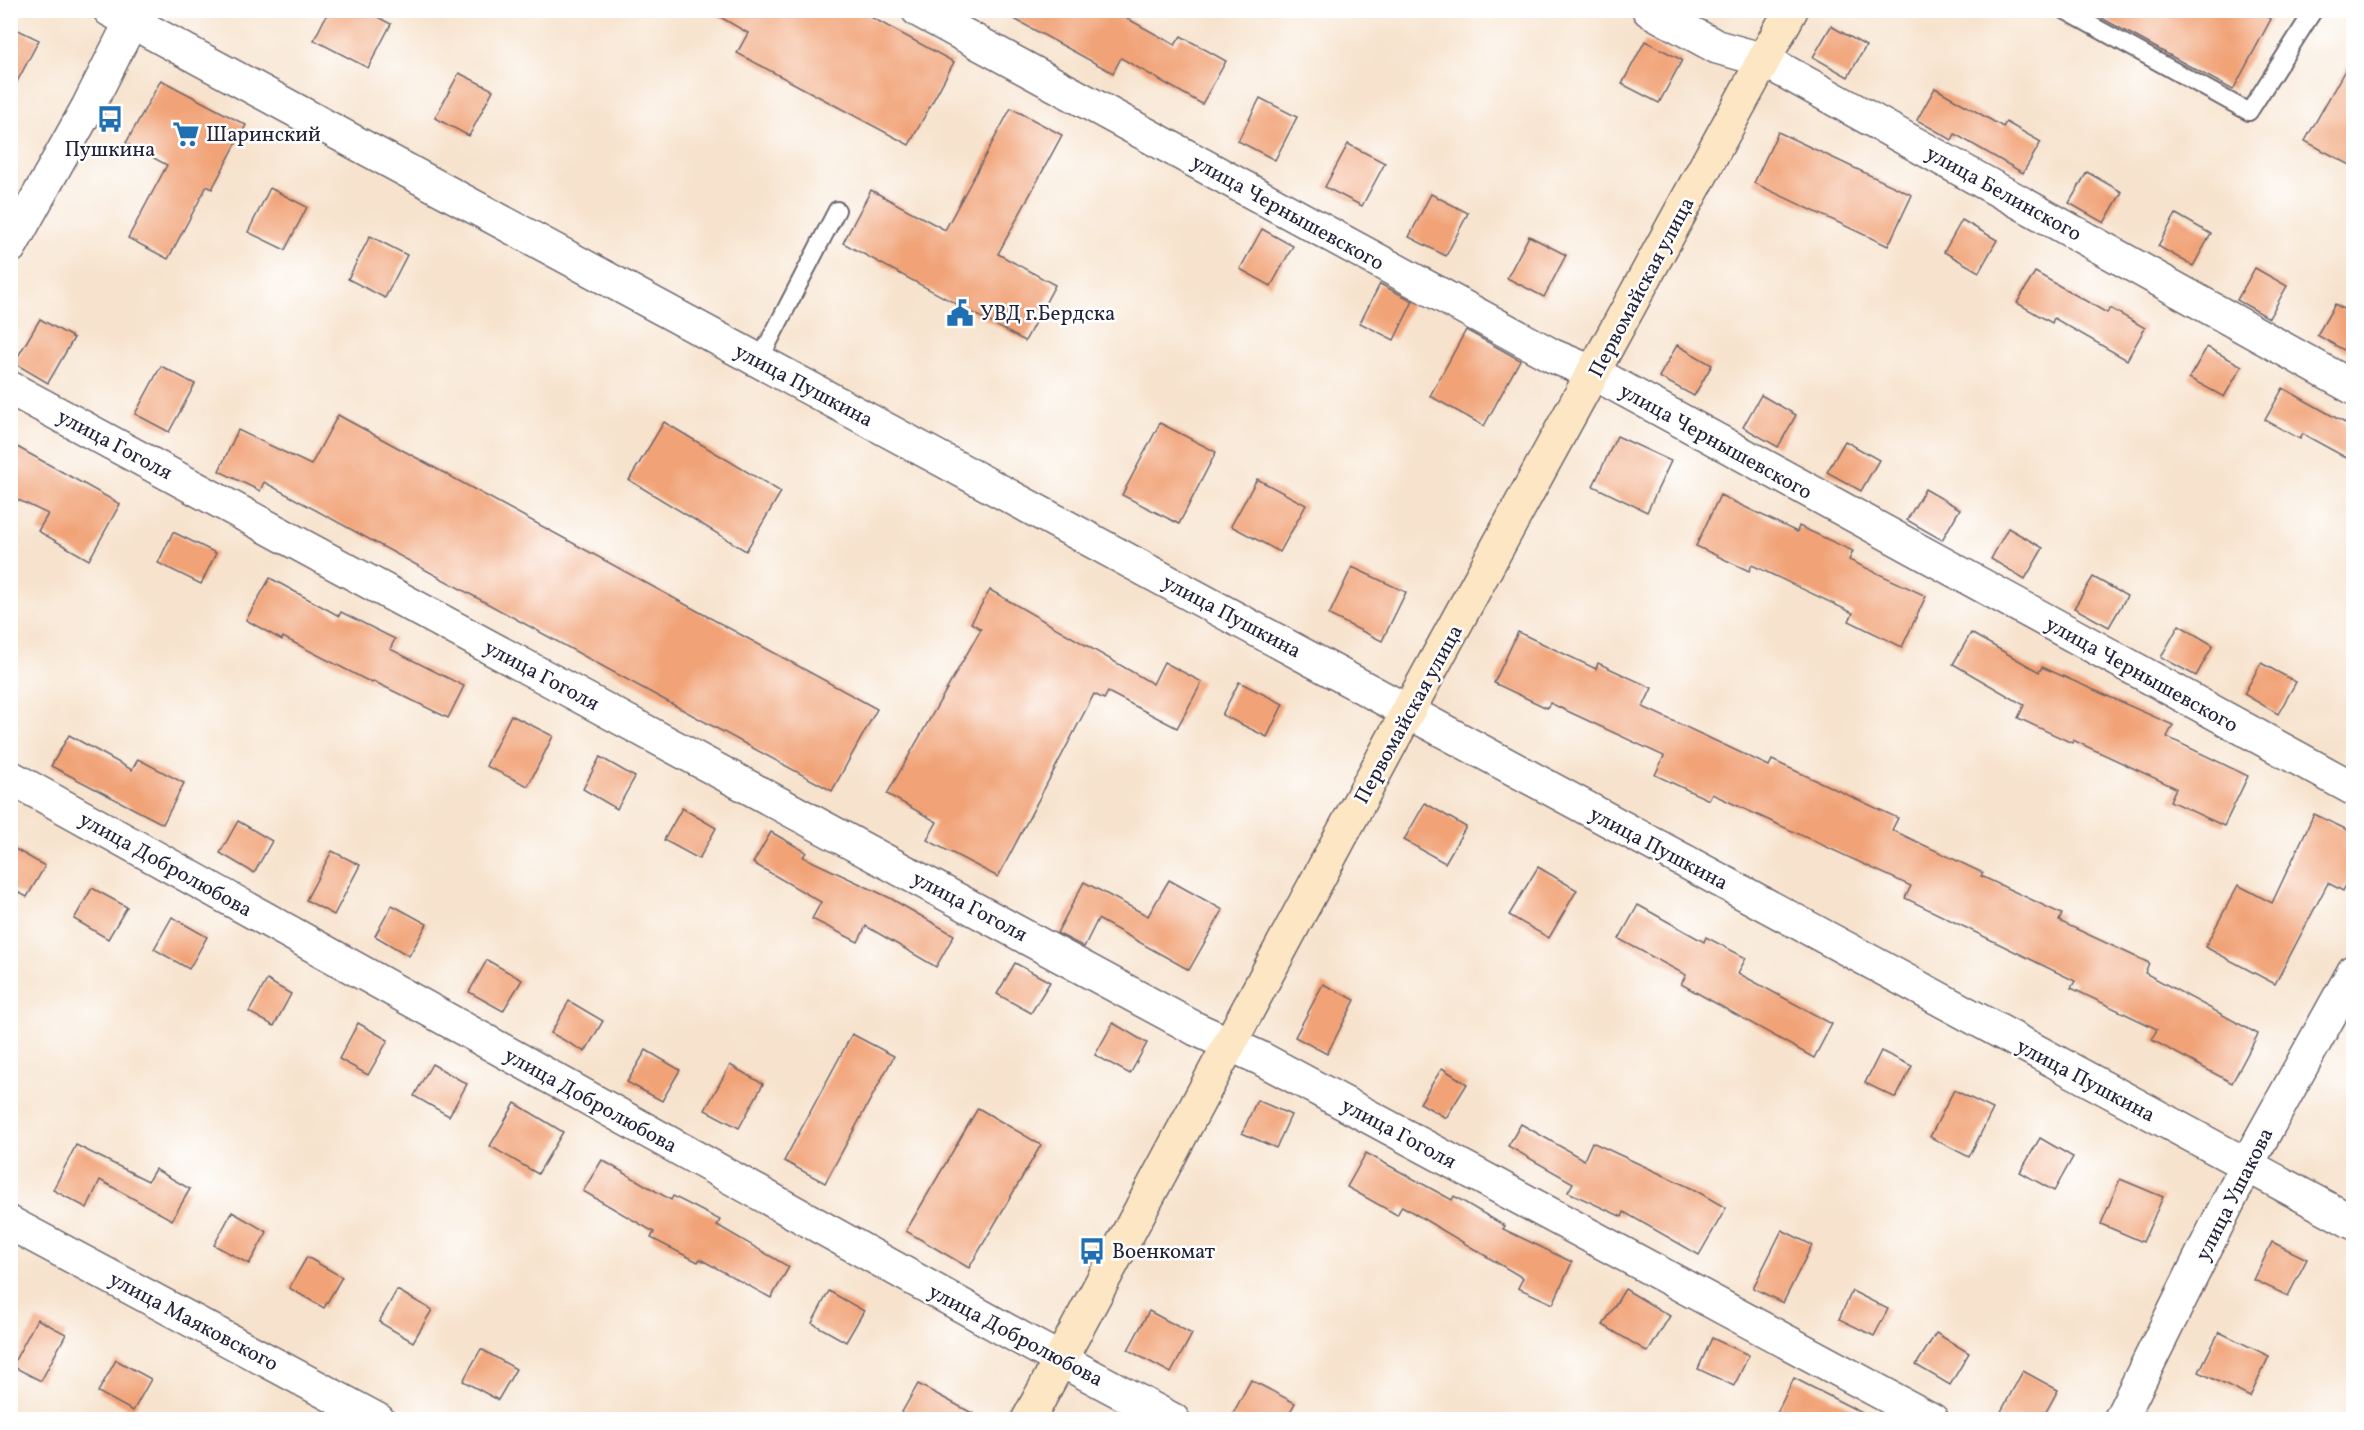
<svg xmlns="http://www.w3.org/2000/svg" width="2364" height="1430" font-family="Vollkorn,serif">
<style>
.building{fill:#f1a377}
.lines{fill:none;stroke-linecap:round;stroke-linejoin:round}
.lane-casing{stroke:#6d666e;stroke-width:20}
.street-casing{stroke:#6d666e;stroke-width:36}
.secondary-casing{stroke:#6d666e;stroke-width:36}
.lane{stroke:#fff;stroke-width:16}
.street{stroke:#fff;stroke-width:33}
.secondary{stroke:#fce6c4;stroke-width:33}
.labels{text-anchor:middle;stroke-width:5;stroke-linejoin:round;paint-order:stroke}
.poi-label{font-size:21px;fill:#22223b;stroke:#fff;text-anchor:start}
.street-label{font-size:21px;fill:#22223b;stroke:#fff}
</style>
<rect width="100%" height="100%" fill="#fff"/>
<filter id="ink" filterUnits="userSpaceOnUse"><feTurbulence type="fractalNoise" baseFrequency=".0167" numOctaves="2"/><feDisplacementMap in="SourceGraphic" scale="12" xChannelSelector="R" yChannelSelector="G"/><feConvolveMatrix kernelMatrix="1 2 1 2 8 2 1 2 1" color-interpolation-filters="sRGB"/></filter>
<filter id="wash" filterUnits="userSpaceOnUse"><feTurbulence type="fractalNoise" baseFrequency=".008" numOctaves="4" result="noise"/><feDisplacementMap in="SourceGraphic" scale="24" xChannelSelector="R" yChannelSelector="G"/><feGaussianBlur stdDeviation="1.35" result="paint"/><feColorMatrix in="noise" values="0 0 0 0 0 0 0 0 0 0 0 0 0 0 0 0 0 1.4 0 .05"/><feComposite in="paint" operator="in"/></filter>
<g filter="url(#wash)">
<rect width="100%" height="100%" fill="#f7e3cd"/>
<g id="blocks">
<!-- building -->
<g class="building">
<path d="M 329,10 L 364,10 L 391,24 L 368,68 L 314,40 Z"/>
<path d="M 708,10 L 858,10 L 954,62 L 909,145 L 737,53 L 748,33 Z"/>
<path d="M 998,10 L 1112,10 L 1175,45 L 1181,36 L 1226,61 L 1202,104 L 1121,58 L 1113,73 Z"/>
<path d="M 2087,10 L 2255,10 L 2271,19 L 2233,90 Z"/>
<path d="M 10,26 L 39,40 L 10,95 Z"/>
<path d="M 1831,26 L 1866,46 L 1848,77 L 1813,57 Z"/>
<path d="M 1645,41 L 1682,60 L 1659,103 L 1622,84 Z"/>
<path d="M 2354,54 L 2354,167 L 2305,141 Z"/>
<path d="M 459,73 L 493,90 L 469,136 L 435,118 Z"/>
<path d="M 161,80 L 246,125 L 212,189 L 207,186 L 168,259 L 128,238 L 167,165 L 126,143 Z"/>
<path d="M 1935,88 L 2003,127 L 2006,122 L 2041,142 L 2023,173 L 1955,134 L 1952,140 L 1917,120 Z"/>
<path d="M 1260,98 L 1297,117 L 1275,160 L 1238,141 Z"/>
<path d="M 1011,108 L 1062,135 L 998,254 L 1055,285 L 1025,341 L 843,243 L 871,190 L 945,230 Z"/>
<path d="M 1778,132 L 1912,195 L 1888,246 L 1754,183 Z"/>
<path d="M 1348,144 L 1385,163 L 1362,206 L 1325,187 Z"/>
<path d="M 2087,172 L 2122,192 L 2104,223 L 2069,203 Z"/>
<path d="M 270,188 L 307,207 L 285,250 L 248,232 Z"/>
<path d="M 1431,194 L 1468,213 L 1446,256 L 1409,237 Z"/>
<path d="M 2176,214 L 2211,234 L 2193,266 L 2158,246 Z"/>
<path d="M 1962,220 L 1997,240 L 1979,272 L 1944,252 Z"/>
<path d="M 1262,229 L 1293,246 L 1271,286 L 1240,269 Z"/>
<path d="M 370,236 L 407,255 L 385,298 L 348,279 Z"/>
<path d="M 1529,236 L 1566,255 L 1544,297 L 1507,278 Z"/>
<path d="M 2255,268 L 2287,286 L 2269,318 L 2237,300 Z"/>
<path d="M 2035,272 L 2107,313 L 2110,308 L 2145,328 L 2127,360 L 2054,318 L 2052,323 L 2017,303 Z"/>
<path d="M 1380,284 L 1413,301 L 1394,340 L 1360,323 Z"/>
<path d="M 2335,304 L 2354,315 L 2354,356 L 2317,335 Z"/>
<path d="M 40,319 L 74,338 L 48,383 L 14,363 Z"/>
<path d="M 1466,330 L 1520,360 L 1484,426 L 1430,396 Z"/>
<path d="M 1677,345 L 1712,365 L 1694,396 L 1659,377 Z"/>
<path d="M 2207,347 L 2242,366 L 2224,397 L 2189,378 Z"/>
<path d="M 161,366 L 195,384 L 169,432 L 135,414 Z"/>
<path d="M 2283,388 L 2354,428 L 2354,462 L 2303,434 L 2300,439 L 2265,420 Z"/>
<path d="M 1761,395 L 1796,415 L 1778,447 L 1743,427 Z"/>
<path d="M 338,415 L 877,709 L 832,791 L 264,482 L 260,491 L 219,471 L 238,430 L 311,465 Z"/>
<path d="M 664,422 L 781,492 L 746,551 L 629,480 Z"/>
<path d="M 1160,423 L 1216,452 L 1179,524 L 1122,495 Z"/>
<path d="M 1617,436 L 1671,461 L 1647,512 L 1593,486 Z"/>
<path d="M 1845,441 L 1879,460 L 1861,491 L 1827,472 Z"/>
<path d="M 10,443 L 120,504 L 89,560 L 38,531 L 48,514 L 10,496 Z"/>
<path d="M 1257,479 L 1306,505 L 1280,552 L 1231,526 Z"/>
<path d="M 1925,489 L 1960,509 L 1942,540 L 1907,520 Z"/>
<path d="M 1720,495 L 1797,532 L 1799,526 L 1853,551 L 1849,560 L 1926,596 L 1902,647 L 1849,621 L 1853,613 L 1752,565 L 1749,571 L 1696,546 Z"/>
<path d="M 2008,528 L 2043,548 L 2025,579 L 1991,559 Z"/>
<path d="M 173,532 L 216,553 L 201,584 L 158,563 Z"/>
<path d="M 1352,567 L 1406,592 L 1382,641 L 1329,615 Z"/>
<path d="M 2093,577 L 2127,596 L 2109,627 L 2074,608 Z"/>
<path d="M 270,578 L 339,616 L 341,612 L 395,639 L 390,649 L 464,686 L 448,718 L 373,681 L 372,683 L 283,637 L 282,640 L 246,620 Z"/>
<path d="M 990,590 L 1153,684 L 1164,662 L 1202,682 L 1177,728 L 1108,692 L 1104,699 L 1094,694 L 998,877 L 927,840 L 937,822 L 887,794 L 981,629 L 971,623 Z"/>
<path d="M 2179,625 L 2213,645 L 2196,676 L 2161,657 Z"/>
<path d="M 1518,632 L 1596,669 L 1598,663 L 1652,688 L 1643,707 L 1769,766 L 1772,760 L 1898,818 L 1892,830 L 1983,873 L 1981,876 L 2062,914 L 2059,921 L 2149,963 L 2145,973 L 2258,1034 L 2232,1083 L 2152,1040 L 2157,1029 L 2071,988 L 2075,981 L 1905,898 L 1911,886 L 1712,794 L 1709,800 L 1655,775 L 1664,756 L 1550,703 L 1547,708 L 1494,683 Z"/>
<path d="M 1971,633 L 2039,672 L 2042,667 L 2173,725 L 2167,737 L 2248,776 L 2224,826 L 2170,801 L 2176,788 L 2073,740 L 2072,743 L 2018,718 L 2024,705 L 1953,664 Z"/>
<path d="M 2261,663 L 2296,682 L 2278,714 L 2244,694 Z"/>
<path d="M 1239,682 L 1283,704 L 1267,737 L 1222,715 Z"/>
<path d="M 511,715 L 553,736 L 528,786 L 486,766 Z"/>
<path d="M 69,735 L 132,770 L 138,759 L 184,783 L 163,824 L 51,766 Z"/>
<path d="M 600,757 L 635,777 L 617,809 L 583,789 Z"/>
<path d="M 1425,803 L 1466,827 L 1445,863 L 1404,840 Z"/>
<path d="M 682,808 L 716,828 L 699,859 L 664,840 Z"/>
<path d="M 2314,814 L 2354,833 L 2354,869 L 2343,891 L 2328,883 L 2275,984 L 2205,947 L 2238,885 L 2272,903 Z"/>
<path d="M 238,821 L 272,841 L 254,873 L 220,853 Z"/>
<path d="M 771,832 L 806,852 L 803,857 L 890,898 L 954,935 L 936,967 L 866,926 L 858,942 L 812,919 L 821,902 L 753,863 Z"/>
<path d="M 10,846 L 45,866 L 27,897 L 10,888 Z"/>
<path d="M 332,851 L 360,865 L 334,915 L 306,900 Z"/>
<path d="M 1538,867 L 1577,890 L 1549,938 L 1509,915 Z"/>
<path d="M 1169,880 L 1223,910 L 1189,970 L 1098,919 L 1084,947 L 1057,933 L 1084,882 L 1148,916 Z"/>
<path d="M 92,888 L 127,907 L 108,939 L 74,919 Z"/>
<path d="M 392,905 L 427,924 L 409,956 L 375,936 Z"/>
<path d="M 1638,905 L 1704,942 L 1706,937 L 1746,958 L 1738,973 L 1832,1024 L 1814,1058 L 1681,984 L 1686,975 L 1619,939 Z"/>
<path d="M 172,917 L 207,937 L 189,969 L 154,949 Z"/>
<path d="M 487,960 L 522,980 L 503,1011 L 469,992 Z"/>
<path d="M 1015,963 L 1050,982 L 1031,1013 L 997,994 Z"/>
<path d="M 267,980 L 291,994 L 274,1026 L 249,1012 Z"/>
<path d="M 1323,984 L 1355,1000 L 1327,1054 L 1295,1037 Z"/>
<path d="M 569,1001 L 603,1021 L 585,1052 L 551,1033 Z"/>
<path d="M 358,1023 L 388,1040 L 368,1075 L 339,1059 Z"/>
<path d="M 1113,1023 L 1147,1043 L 1130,1074 L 1095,1055 Z"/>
<path d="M 852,1034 L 894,1056 L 825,1183 L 784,1161 Z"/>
<path d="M 646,1050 L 680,1070 L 662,1101 L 627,1082 Z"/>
<path d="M 1881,1051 L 1912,1066 L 1896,1098 L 1865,1083 Z"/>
<path d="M 432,1064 L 467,1084 L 449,1116 L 414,1096 Z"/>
<path d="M 730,1065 L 763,1084 L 739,1128 L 705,1110 Z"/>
<path d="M 1442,1068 L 1467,1084 L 1446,1118 L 1420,1103 Z"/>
<path d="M 1954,1090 L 1993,1109 L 1969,1157 L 1930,1137 Z"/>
<path d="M 1257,1100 L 1291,1115 L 1276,1148 L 1242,1133 Z"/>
<path d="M 515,1103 L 563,1132 L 538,1174 L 490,1146 Z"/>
<path d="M 978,1108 L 1041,1145 L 969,1268 L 906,1231 Z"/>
<path d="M 1521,1124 L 1584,1160 L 1592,1142 L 1693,1189 L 1726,1208 L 1699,1255 L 1624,1212 L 1622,1217 L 1568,1192 L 1573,1183 L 1508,1146 Z"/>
<path d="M 2040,1138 L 2073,1157 L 2054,1191 L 2020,1172 Z"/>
<path d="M 76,1145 L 148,1181 L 155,1169 L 190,1189 L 172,1220 L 100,1180 L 87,1208 L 53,1190 Z"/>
<path d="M 1366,1153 L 1452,1200 L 1454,1196 L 1505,1226 L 1503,1229 L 1572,1262 L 1553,1304 L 1518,1288 L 1523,1278 L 1402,1206 L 1397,1215 L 1347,1187 Z"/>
<path d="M 602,1160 L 671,1200 L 673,1196 L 720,1220 L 717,1225 L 789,1267 L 771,1298 L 700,1259 L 698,1262 L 651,1238 L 654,1232 L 583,1191 Z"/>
<path d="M 2120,1179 L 2163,1197 L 2143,1242 L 2101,1224 Z"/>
<path d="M 232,1212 L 267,1232 L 249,1264 L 214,1245 Z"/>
<path d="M 1782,1230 L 1812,1245 L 1783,1303 L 1753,1288 Z"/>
<path d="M 2272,1242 L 2307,1259 L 2288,1296 L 2254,1280 Z"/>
<path d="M 307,1257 L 342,1277 L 324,1308 L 289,1288 Z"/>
<path d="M 1625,1289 L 1670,1316 L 1648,1352 L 1603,1325 Z"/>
<path d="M 397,1290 L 432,1310 L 413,1342 L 379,1322 Z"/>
<path d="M 829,1291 L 864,1311 L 846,1342 L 812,1323 Z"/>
<path d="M 1852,1291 L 1888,1309 L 1874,1336 L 1839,1319 Z"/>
<path d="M 1149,1311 L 1192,1334 L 1171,1373 L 1128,1350 Z"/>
<path d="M 37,1319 L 66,1334 L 41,1381 L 12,1366 Z"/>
<path d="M 2219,1332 L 2269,1356 L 2250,1397 L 2199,1372 Z"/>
<path d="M 1936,1333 L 1969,1353 L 1950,1385 L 1916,1365 Z"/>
<path d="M 1712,1338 L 1749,1355 L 1734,1386 L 1698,1369 Z"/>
<path d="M 481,1349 L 516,1369 L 498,1400 L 463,1381 Z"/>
<path d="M 116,1360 L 151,1379 L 133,1411 L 98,1392 Z"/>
<path d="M 2023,1371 L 2058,1390 L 2042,1419 L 1997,1419 Z"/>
<path d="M 1794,1378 L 1874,1419 L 1774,1419 Z"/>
<path d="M 1251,1380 L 1295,1403 L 1286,1419 L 1230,1419 Z"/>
<path d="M 918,1384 L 983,1419 L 898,1419 Z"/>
</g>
</g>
</g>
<g filter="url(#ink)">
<use href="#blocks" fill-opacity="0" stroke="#6d666e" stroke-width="1.5"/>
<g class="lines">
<defs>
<g id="lane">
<path d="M 2064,10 L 2249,112 L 2314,10"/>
<path d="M 759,361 L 837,210"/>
</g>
<g id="street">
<path d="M 110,10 L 2354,1223"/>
<path d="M 918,10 L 1553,356 L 1594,373 L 2354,789"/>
<path d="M 1649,10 L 1717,47 L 1764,60 L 2354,388"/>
<path d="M 10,247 L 88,107 L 137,10"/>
<path d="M 10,388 L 1196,1029 L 1260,1058 L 1932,1420"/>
<path d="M 10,777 L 1033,1345 L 1173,1420"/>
<path d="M 10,1223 L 378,1420"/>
<path d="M 2120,1420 L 2246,1166 L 2354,971"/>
</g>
<path id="secondary" d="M 1028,1420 L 1408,711 L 1791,10"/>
</defs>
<!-- lane casing -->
<use href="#lane" class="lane-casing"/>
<!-- street casing -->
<use href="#street" class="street-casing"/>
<!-- secondary casing -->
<use href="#secondary" class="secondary-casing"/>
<!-- lane -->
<use href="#lane" class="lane"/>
<!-- street -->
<use href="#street" class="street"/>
<!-- secondary -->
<use href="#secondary" class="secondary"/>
</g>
</g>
<!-- icons -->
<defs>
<symbol id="bus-bare" viewBox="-9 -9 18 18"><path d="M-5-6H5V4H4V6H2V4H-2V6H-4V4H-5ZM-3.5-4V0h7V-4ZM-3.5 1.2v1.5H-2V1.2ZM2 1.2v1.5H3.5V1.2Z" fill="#1f6fb2" stroke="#fff" stroke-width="2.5" paint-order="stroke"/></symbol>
<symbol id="supermarket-bare" viewBox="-9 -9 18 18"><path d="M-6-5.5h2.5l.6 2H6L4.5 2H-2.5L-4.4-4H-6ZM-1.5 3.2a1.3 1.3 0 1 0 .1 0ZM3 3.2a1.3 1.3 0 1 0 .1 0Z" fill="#1f6fb2" stroke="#fff" stroke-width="2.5" paint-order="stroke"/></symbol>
<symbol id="civic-bare" viewBox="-9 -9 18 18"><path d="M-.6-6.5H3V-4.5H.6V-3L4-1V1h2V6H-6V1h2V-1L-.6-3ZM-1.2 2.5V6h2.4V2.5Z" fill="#1f6fb2" stroke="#fff" stroke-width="2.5" paint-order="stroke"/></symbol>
</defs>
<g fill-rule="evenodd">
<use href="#bus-bare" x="91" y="100" width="38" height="38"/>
<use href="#supermarket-bare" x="167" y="115" width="38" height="38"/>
<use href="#civic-bare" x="941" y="294" width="38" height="38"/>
<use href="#bus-bare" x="1073" y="1232" width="38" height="38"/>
</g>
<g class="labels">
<!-- poi labels -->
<g class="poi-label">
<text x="206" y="141">Шаринский</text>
<text x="110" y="156" text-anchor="middle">Пушкина</text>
<text x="980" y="320">УВД г.Бердска</text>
<text x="1112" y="1258">Военкомат</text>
</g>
<!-- street labels -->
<g class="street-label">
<text transform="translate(2004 193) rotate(29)" y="7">улица Белинского</text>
<text transform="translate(1288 212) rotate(29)" y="7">улица Чернышевского</text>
<text transform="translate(1641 287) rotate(-62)" y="7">Первомайская улица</text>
<text transform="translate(804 385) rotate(28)" y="7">улица Пушкина</text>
<text transform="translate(1716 441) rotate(29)" y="7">улица Чернышевского</text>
<text transform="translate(115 444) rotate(28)" y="7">улица Гоголя</text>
<text transform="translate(1232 616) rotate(28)" y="7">улица Пушкина</text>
<text transform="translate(2142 674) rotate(29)" y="7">улица Чернышевского</text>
<text transform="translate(542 675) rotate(28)" y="7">улица Гоголя</text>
<text transform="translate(1408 714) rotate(-61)" y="7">Первомайская улица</text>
<text transform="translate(1659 848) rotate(28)" y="7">улица Пушкина</text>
<text transform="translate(166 864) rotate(29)" y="7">улица Добролюбова</text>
<text transform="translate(970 906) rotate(28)" y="7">улица Гоголя</text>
<text transform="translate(2086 1080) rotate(28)" y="7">улица Пушкина</text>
<text transform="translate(591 1100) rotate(29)" y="7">улица Добролюбова</text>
<text transform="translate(1399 1133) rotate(28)" y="7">улица Гоголя</text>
<text transform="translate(2234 1194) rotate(-63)" y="7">улица Ушакова</text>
<text transform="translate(194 1321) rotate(28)" y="7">улица Маяковского</text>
<text transform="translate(1016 1335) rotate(28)" y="7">улица Добролюбова</text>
</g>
</g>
<!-- margin -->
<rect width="2364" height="1430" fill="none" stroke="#fff" stroke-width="36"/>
</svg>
